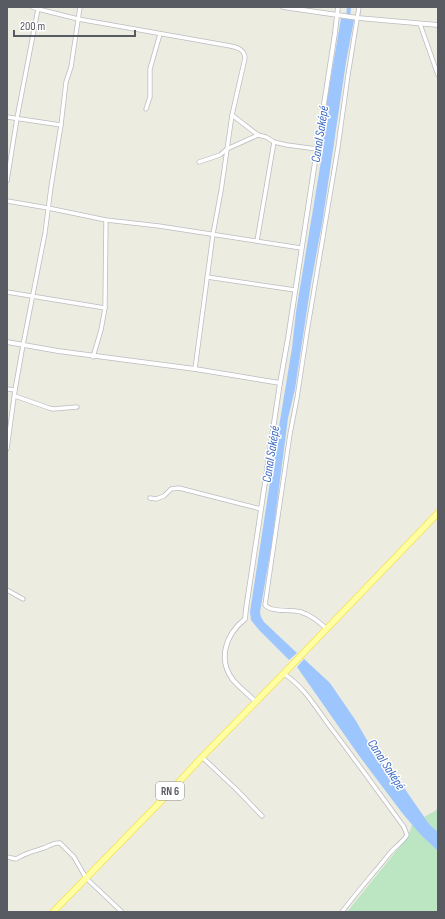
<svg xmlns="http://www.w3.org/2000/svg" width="445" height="919" font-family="'Sofia Sans Condensed',sans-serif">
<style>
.green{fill:#bbe6c1}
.water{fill:#9dc6ff}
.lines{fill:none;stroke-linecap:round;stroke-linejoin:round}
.canal{stroke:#9dc6ff;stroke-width:4}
.minor-casing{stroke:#bbbcc2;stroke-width:5}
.tertiary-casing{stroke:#bbbcc2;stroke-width:5.5}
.primary-casing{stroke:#f6e050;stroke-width:7}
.minor{stroke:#fff;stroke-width:3.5}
.tertiary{stroke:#fff;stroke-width:4}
.primary{stroke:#fffea2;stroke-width:5.5}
.labels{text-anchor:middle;stroke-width:3;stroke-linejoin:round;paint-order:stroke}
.shield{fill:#fff;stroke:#8b8c91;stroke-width:1}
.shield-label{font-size:11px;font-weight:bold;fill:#595b62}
.water-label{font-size:13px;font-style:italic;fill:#3d6bc6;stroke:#fff}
</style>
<rect width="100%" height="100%" fill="#edece0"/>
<!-- green -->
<g class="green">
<path d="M 438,808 L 438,832 L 429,824 L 424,817 L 435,811 Z"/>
<path d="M 412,824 L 438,851 L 438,912 L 347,912 L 409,835 Z"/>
</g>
<!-- water -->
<g class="water">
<path d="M 341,18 L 354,20 L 346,62 L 322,224 L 311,283 L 295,389 L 288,418 L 272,542 L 260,612 L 261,617 L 264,622 L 297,653 L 289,660 L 259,630 L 251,620 L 250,612 L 272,469 L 292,348 L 296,312 L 321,161 L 326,106 Z"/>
<path d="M 304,659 L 330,683 L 356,721 L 375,754 L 398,779 L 429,824 L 438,832 L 438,851 L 421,835 L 403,814 L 360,757 L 297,667 Z"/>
</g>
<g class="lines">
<!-- canal -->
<path class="canal" d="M 348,19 L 349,7"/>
<defs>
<g id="minor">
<path d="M 32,7 L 38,9 L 78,19 L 225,45 C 234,47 244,47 245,58 L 232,115 L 221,191 L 213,234 L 195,369"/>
<path d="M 420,24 L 438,75"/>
<path d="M 146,109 L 150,97 L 150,69 L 160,34"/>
<path d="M 232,115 L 258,135 L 266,137 L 274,142 L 287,145 L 317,149"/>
<path d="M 7,117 L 61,125"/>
<path d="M 199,162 L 220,155 L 227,149 L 258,135"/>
<path d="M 7,181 L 17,118 L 38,9"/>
<path d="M 7,201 L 48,208 L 106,220 L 159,226 L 301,248"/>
<path d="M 257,241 L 274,142"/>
<path d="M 207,277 L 295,290"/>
<path d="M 7,292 L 105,308"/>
<path d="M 93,357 L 101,330 L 105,308 L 106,220"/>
<path d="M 7,389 L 15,390"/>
<path d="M 15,396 L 49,408 L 53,409 L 77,407"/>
<path d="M 7,449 L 15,390 L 23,345 L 45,233 L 51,187 L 61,125 L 66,82 L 71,67 L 80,7"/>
<path d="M 150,498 L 156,499 L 164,496 L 171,489 L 179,488 L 261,509"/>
<path d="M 7,590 L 23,599"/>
<path d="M 327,629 C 319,622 311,615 301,612 C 290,609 272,613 265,605 L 290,434 L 297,398 L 307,332 L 338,147 L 348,75 L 359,7"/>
<path d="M 284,674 C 303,686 315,706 328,724 C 354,758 379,793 404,827 L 407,835 C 403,842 395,847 390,853 C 374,873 357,892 342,912"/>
<path d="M 202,757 L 237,790 L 262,816"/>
<path d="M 7,857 L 16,859 C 25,853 34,851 44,848 C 49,846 54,842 60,843 L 74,857 L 86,878 L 122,912"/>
</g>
<g id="tertiary">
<path d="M 283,7 L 358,18 L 438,25"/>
<path d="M 7,342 L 58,351 L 195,369 L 280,383"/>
<path d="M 256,702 C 249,695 240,688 233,680 C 217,659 226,634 245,619 L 246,609 L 280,383 L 288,338 L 317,149 L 335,33 L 338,7"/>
</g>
<path id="primary" d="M 53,912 L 166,796 L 202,757 L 287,670 L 438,513"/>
</defs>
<!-- minor casing -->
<use href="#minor" class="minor-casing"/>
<!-- tertiary casing -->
<use href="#tertiary" class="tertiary-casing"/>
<!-- primary casing -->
<use href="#primary" class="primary-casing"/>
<!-- minor -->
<use href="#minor" class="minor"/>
<!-- tertiary -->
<use href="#tertiary" class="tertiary"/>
<!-- primary -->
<use href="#primary" class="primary"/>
</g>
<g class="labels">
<!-- shield labels -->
<rect class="shield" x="156" y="782" width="28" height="18" rx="3"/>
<g class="shield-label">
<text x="170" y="795">RN 6</text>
</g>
<!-- water labels -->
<g class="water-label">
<text transform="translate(319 134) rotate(-81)" y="5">Canal Saképé</text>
<text transform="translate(270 454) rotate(-81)" y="5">Canal Saképé</text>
<text transform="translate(387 764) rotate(57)" y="5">Canal Saképé</text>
</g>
</g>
<!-- border -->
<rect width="445" height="919" fill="none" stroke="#595b62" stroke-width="16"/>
<!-- scale -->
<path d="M14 30v6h121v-6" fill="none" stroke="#595b62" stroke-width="2"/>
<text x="20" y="30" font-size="12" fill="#595b62" stroke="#ffffff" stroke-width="3" paint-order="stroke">200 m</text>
</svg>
